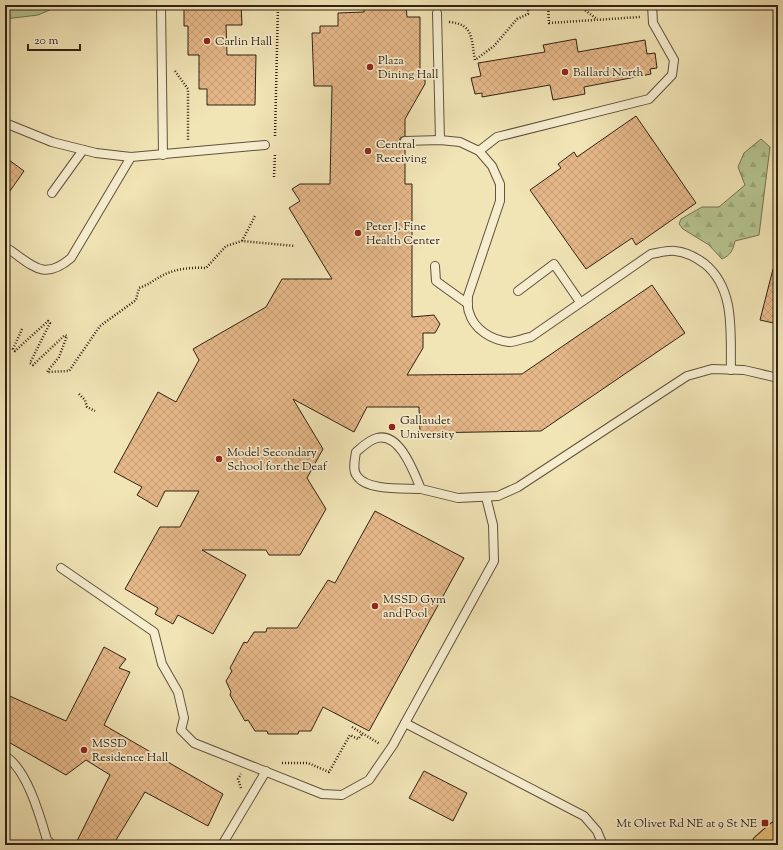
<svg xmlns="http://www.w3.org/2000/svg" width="783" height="850" font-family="'Sorts Mill Goudy',serif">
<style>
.forest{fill:url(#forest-firs);stroke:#737453}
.pitch{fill:#b6c591;stroke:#737453}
.building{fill:url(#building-cross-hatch);stroke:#302215}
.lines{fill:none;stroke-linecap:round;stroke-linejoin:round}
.lane-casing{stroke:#60523d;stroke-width:10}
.primary-casing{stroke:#302215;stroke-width:24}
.path{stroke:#302215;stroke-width:2.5;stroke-dasharray:1 2;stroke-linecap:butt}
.lane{stroke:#f6edcf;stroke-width:8}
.primary{stroke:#e8c27a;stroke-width:22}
.poi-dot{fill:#8f2418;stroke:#f6edcf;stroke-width:1.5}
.labels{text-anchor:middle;stroke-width:3.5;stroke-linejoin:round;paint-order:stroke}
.poi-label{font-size:12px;fill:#302215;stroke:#f6edcf;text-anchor:start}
</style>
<defs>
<pattern id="forest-firs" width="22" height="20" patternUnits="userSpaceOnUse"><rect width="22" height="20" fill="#b6c591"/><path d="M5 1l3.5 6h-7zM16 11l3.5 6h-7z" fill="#9da97c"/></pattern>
<pattern id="building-cross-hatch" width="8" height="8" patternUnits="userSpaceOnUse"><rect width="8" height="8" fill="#e6b889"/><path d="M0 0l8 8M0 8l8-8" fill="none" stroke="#c69e75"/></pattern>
</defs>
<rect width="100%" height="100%" fill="#f1e4b5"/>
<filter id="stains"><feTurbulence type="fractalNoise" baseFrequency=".005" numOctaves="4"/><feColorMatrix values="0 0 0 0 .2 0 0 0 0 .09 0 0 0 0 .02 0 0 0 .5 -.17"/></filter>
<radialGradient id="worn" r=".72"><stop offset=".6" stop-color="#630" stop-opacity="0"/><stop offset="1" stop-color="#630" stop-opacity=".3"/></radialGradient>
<!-- forest -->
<path class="forest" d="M 761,139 L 770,147 L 759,235 L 735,241 C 733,250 731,255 722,259 L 709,245 L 683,229 L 679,224 L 681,219 L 702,207 L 719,207 L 745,185 L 738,167 L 744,153 Z"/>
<!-- pitch -->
<path class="pitch" d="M 5,5 L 61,5 L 38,15 L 5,19 Z"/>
<!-- building -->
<g class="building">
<path d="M 184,5 L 241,5 L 242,25 L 226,25 L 227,55 L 256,55 L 255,105 L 207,105 L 207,89 L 199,89 L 199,55 L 188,55 L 188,26 L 184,26 Z"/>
<path d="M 364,5 L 406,5 L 407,17 L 420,17 L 420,71 L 425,71 L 425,84 L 405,119 L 405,136 L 400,138 L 400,142 L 405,146 L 405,184 L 412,184 L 412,317 L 434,315 L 440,324 L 435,333 L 423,333 L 423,348 L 407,375 L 522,374 L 652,285 L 685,333 L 541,431 L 420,433 L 419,407 L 367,407 L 354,432 L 293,399 L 323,449 L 307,478 L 326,509 L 300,555 L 269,555 L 266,550 L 202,550 L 246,575 L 213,634 L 178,615 L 173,624 L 155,614 L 158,608 L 125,589 L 160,527 L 180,527 L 199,491 L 165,491 L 157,507 L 137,495 L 142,487 L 114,472 L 158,392 L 176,402 L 199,360 L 193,349 L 266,307 L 282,279 L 332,279 L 289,208 L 300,201 L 292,189 L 300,184 L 330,184 L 332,86 L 314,86 L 312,33 L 320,33 L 320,26 L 338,26 L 338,13 L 364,12 Z"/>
<path d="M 576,39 L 578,52 L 645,40 L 647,54 L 655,53 L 657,68 L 650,69 L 651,74 L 584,87 L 585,94 L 553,100 L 550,85 L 482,97 L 482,93 L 475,94 L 471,78 L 481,76 L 478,63 L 545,52 L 543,45 Z"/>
<path d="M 636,116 L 696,203 L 636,245 L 632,238 L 586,269 L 530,190 L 561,168 L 558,164 L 574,152 L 577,157 Z"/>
<path d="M 5,157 L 24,171 L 5,198 Z"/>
<path d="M 773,269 L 778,269 L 778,324 L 760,320 Z"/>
<path d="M 375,511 L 464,558 L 369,731 L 323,707 L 311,731 L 299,731 L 298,734 L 268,734 L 267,731 L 255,731 L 248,720 L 245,721 L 230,695 L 231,692 L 226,681 L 232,671 L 230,668 L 244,642 L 247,643 L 254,632 L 266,632 L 267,628 L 297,628 L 328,580 L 335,583 Z"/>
<path d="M 104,647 L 126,659 L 119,668 L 130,672 L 104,725 L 223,794 L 208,826 L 145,792 L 113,845 L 75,845 L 110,775 L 86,760 L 66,775 L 5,740 L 5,694 L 66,721 Z"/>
<path d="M 424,771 L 467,793 L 453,821 L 409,798 Z"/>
</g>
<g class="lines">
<defs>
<g id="lane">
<path d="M 161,5 L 163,155"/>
<path d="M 437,13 L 440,140"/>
<path d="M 5,123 L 52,142 L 96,153 L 131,157 L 265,145"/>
<path d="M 405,141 L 440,140 L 460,142 L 479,151 L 492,166 L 500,184 L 500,201 L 468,296 C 468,301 467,307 469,312 C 474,330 492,340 509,342 C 516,342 524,338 531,337 L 651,254 C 658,253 668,250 675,251 C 686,252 697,258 705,264 C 736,290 730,333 731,370"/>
<path d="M 479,151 L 497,137 L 649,99 L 672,75 L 674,60 L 653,23 L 652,5"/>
<path d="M 52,193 L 83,150"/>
<path d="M 10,250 C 33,266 44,281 71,258 L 131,157"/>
<path d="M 435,266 L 436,281 L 468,304"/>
<path d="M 518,291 L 554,264 L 580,302"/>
<path d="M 421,489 C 404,488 367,491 357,476 C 352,470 355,459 356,452 C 362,447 369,440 377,438 C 400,432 414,473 421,489 L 458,498 L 498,496 L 518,487 L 687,376 L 712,369 L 744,370 L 778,378"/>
<path d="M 61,568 L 154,632 L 162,664 L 178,692 L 184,718 L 181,730 L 194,743 L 322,794 L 342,795 L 369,780 L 393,745 L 405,723 L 494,561 L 493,525 L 486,497"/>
<path d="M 405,723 L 584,816 L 597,831 L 603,845"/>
<path d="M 5,756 C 27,769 40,816 47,840 L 53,845"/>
<path d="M 222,845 L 266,771"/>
</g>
<path id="primary" d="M 763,845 L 778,832"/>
</defs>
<!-- lane casing -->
<use href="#lane" class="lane-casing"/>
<!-- primary casing -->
<use href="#primary" class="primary-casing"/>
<!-- path -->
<g class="path">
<path d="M 548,5 L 549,23 L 640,17"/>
<path d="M 578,5 L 597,19"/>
<path d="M 449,22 C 474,24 471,39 475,60 L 494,46 L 517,19 L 528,14 L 528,5"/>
<path d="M 175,71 L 188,89 L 188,140"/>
<path d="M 275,136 L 278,5"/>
<path d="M 274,177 L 275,153"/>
<path d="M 242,241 L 255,216"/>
<path d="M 22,329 L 13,349 L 15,351 L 48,321 L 50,323 L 30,363 L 33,365 L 65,335 L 67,336 L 59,357 L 47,372 L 69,371 L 100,326 L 136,300 L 139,288 C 150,284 149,283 158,278 C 172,269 190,267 206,268 L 226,246 L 242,241 L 295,246"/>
<path d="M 79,394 L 85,400 L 87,407 L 95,411"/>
<path d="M 352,727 L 380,744"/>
<path d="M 282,763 L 308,763 L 329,772 L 350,735 L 358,739 L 363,733"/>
<path d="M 241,788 L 238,779 L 241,774"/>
</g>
<!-- lane -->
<use href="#lane" class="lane"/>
<!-- primary -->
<use href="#primary" class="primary"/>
</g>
<!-- markers -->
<g class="poi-dot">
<circle cx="207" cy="41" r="4"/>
<circle cx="370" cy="67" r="4"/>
<circle cx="565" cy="72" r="4"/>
<circle cx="368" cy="151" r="4"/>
<circle cx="358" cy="233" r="4"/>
<circle cx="392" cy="427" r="4"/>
<circle cx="219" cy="459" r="4"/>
<circle cx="375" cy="606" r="4"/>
<circle cx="84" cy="750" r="4"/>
<rect x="761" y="819" width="8" height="8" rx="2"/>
</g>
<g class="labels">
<!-- poi labels -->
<g class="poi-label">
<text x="215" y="45">Carlin Hall</text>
<text x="378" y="64">Plaza<tspan x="378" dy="14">Dining Hall</tspan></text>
<text x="573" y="76">Ballard North</text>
<text x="376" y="148">Central<tspan x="376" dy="14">Receiving</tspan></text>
<text x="366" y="230">Peter J. Fine<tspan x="366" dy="14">Health Center</tspan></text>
<text x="400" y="424">Gallaudet<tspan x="400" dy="14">University</tspan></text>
<text x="227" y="456">Model Secondary<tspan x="227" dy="14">School for the Deaf</tspan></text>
<text x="383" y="603">MSSD Gym<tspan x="383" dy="14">and Pool</tspan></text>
<text x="92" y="747">MSSD<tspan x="92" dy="14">Residence Hall</tspan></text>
<text x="757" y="827" text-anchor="end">Mt Olivet Rd NE at 9 St NE</text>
</g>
</g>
<!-- margin -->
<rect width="783" height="850" fill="none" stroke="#f1e4b5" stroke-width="20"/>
<rect x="6" y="6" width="771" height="838" fill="none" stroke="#302215" stroke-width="2"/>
<rect x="10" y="10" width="763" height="830" fill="none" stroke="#302215"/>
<!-- scale -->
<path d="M28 44v6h52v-6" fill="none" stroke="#302215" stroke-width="2"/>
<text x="34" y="44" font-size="12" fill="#302215" stroke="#f6edcf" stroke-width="3" paint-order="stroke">20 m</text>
<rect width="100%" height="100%" filter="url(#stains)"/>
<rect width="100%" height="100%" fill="url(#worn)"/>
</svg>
